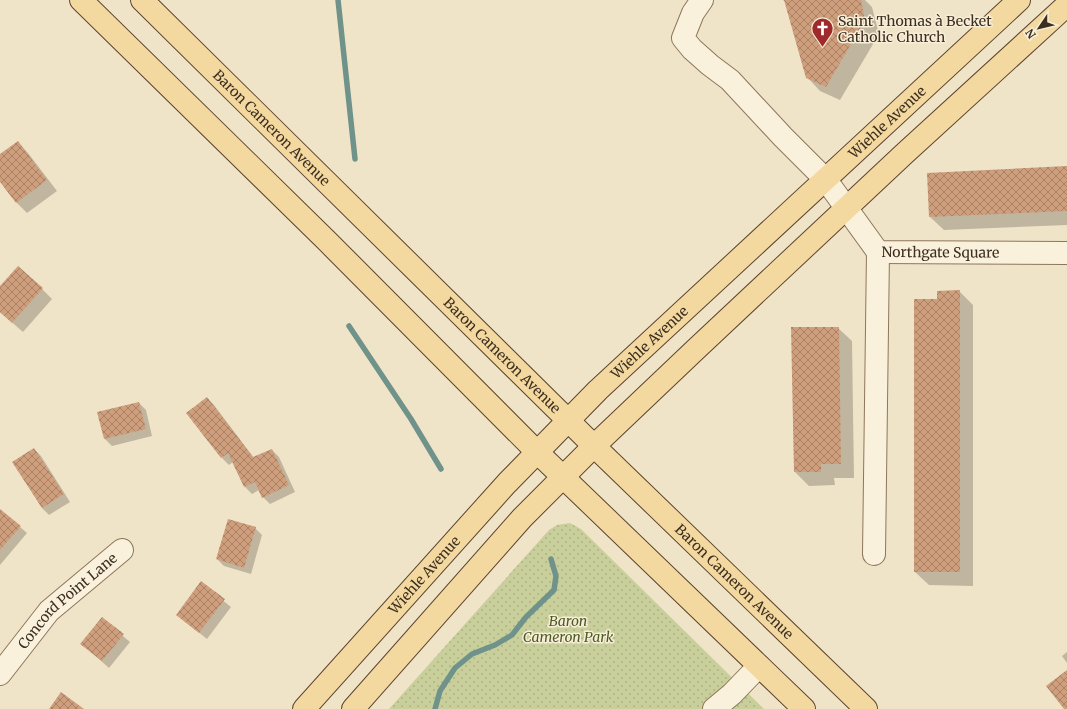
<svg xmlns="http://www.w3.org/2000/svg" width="1067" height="709" font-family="Merriweather,serif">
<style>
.park{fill:url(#park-dots)}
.shadow{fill:#0003}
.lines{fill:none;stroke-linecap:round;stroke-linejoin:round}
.stream{stroke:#6f938a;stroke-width:5.5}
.building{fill:url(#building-cross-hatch)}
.minor-casing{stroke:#8d765c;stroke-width:24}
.major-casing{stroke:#5b4430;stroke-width:24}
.minor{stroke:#faf1dc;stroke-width:22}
.major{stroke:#f3d9a0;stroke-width:22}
.labels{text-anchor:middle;stroke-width:3;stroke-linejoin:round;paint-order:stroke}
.poi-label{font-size:14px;fill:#3d2e20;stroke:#f7eed8;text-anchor:start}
.street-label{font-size:14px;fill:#3d2e20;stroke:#f7eed8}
.park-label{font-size:14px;font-style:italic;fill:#4d5a26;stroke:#f7eed8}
</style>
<defs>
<pattern id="park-dots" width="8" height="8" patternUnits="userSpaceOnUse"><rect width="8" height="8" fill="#c9cf9b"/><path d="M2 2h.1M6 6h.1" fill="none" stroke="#aeb285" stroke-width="1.8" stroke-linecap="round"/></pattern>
<pattern id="building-cross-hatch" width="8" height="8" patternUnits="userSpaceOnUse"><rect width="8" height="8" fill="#cf9f7d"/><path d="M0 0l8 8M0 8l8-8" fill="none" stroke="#a98266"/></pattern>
</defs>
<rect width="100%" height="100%" fill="#f0e4c8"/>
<!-- park -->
<path class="park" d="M 570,523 L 581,529 L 764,709 L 389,709 L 549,530 L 557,525 Z"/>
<!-- shadow -->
<g class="shadow">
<path d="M 783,0 L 865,0 L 872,7 L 879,34 L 840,100 L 820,91 L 807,77 L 785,2 Z"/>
<path d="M 18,142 L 28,153 L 57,191 L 27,213 L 17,203 L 0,180 L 0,155 Z"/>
<path d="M 1067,167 L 1067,225 L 944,230 L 930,217 Z"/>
<path d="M 0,288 L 42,289 L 52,299 L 23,332 L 0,312 Z"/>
<path d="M 959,291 L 973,305 L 973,586 L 929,585 L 915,572 L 938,300 Z"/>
<path d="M 838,328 L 852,341 L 854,478 L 834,478 L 835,485 L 809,486 L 795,472 Z"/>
<path d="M 207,398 L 214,405 L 254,458 L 272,450 L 279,457 L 295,492 L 270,504 L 263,497 L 259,490 L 252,494 L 245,487 L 233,462 L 229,465 L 222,458 L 188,413 Z"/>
<path d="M 139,403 L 146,410 L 152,436 L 112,446 L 105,439 L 99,413 Z"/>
<path d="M 34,449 L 41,456 L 70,502 L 49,515 L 42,508 L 13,462 Z"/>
<path d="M 0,516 L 20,527 L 27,533 L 0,565 Z"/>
<path d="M 255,528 L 262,535 L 251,574 L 224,566 L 217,559 Z"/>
<path d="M 201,583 L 231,607 L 207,639 L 177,615 Z"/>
<path d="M 102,618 L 130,642 L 109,668 L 82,644 Z"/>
<path d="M 1067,652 L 1067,663 L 1062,656 Z"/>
</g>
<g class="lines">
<!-- stream -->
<g class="stream">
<path d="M 338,0 L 355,159"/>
<path d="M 349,326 L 411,419 L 441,469"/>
<path d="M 435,709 L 440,691 L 455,668 L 472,654 L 495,645 L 512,635 L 526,617 L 554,590 L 556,576 L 551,559"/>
</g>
</g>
<!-- building -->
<g class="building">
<path d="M 784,0 L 861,0 L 865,20 L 826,87 L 806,78 Z"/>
<path d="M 18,141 L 47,180 L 16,203 L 0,182 L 0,154 Z"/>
<path d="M 1067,166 L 1067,211 L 929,217 L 927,173 Z"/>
<path d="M 18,266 L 43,288 L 12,323 L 0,312 L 0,286 Z"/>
<path d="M 960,290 L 960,572 L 914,572 L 914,299 L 937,299 L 937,291 Z"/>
<path d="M 791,327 L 839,327 L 841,464 L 821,464 L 821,472 L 794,472 Z"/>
<path d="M 207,397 L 253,457 L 272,449 L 289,485 L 262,498 L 255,482 L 244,487 L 228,453 L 221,458 L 186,413 Z"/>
<path d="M 139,402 L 146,429 L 104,439 L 97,412 Z"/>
<path d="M 34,448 L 64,494 L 42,508 L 12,462 Z"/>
<path d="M 0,509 L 21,526 L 0,550 Z"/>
<path d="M 228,519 L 256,527 L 244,568 L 216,559 Z"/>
<path d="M 201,581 L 225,599 L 199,633 L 176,615 Z"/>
<path d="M 102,617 L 124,634 L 102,661 L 80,644 Z"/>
<path d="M 1067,670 L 1067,709 L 1064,709 L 1046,686 Z"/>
<path d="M 61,692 L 84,709 L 49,709 Z"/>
</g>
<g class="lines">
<defs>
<g id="minor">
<path id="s1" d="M 702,0 L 693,13 L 683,38 L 692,49 L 710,65 L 730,80 L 783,137 L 826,180 L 878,252 L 1067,253"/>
<path d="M 874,554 L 878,252"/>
<path id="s2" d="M 0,674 L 49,611 L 122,550"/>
<path d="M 714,709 L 732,694 L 759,666"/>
</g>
<g id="major">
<path d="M 81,0 L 326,240 L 537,452 L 804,709"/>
<path id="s3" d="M 142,0 L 594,446 L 866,709"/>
<path id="s4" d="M 304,709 L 507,483 L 598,390 L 1019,0"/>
<path d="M 353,709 L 522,518 L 594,446 L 695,350 L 904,154 L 1067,5"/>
</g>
</defs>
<!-- minor casing -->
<use href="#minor" class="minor-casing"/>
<!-- major casing -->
<use href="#major" class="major-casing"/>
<!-- minor -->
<use href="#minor" class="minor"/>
<!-- major -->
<use href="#major" class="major"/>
</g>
<!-- icons -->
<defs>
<symbol id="church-pin" viewBox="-11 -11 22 30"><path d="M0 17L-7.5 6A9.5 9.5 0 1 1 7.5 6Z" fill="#9e2a2b" stroke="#f7eed8"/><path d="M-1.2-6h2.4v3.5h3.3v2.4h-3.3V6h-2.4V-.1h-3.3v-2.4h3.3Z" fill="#fff"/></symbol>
</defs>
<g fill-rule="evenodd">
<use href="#church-pin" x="810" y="16" width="25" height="34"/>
</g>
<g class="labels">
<!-- poi labels -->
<g class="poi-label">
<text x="838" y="26">Saint Thomas à Becket<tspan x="838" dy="16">Catholic Church</tspan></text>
</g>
<!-- street labels -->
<g class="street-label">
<text dy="5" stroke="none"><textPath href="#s4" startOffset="828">Wiehle Avenue</textPath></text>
<text dy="5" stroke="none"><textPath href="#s3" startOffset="182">Baron Cameron Avenue</textPath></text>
<text dy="5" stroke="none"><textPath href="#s1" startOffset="396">Northgate Square</textPath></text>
<text dy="5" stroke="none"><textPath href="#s4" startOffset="504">Wiehle Avenue</textPath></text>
<text dy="5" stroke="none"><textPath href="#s3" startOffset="506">Baron Cameron Avenue</textPath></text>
<text dy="5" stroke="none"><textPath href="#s4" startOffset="180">Wiehle Avenue</textPath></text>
<text dy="5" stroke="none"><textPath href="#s3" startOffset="830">Baron Cameron Avenue</textPath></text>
<text dy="5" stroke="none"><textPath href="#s2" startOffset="100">Concord Point Lane</textPath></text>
</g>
<!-- park labels -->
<g class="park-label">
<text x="568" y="626">Baron<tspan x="568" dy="16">Cameron Park</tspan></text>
</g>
</g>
<!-- north arrow -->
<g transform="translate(1039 28) rotate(235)" stroke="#f7eed8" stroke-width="3" paint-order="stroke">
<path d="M0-3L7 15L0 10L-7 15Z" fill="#3d2e20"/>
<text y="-6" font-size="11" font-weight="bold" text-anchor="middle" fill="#3d2e20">N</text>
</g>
</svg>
